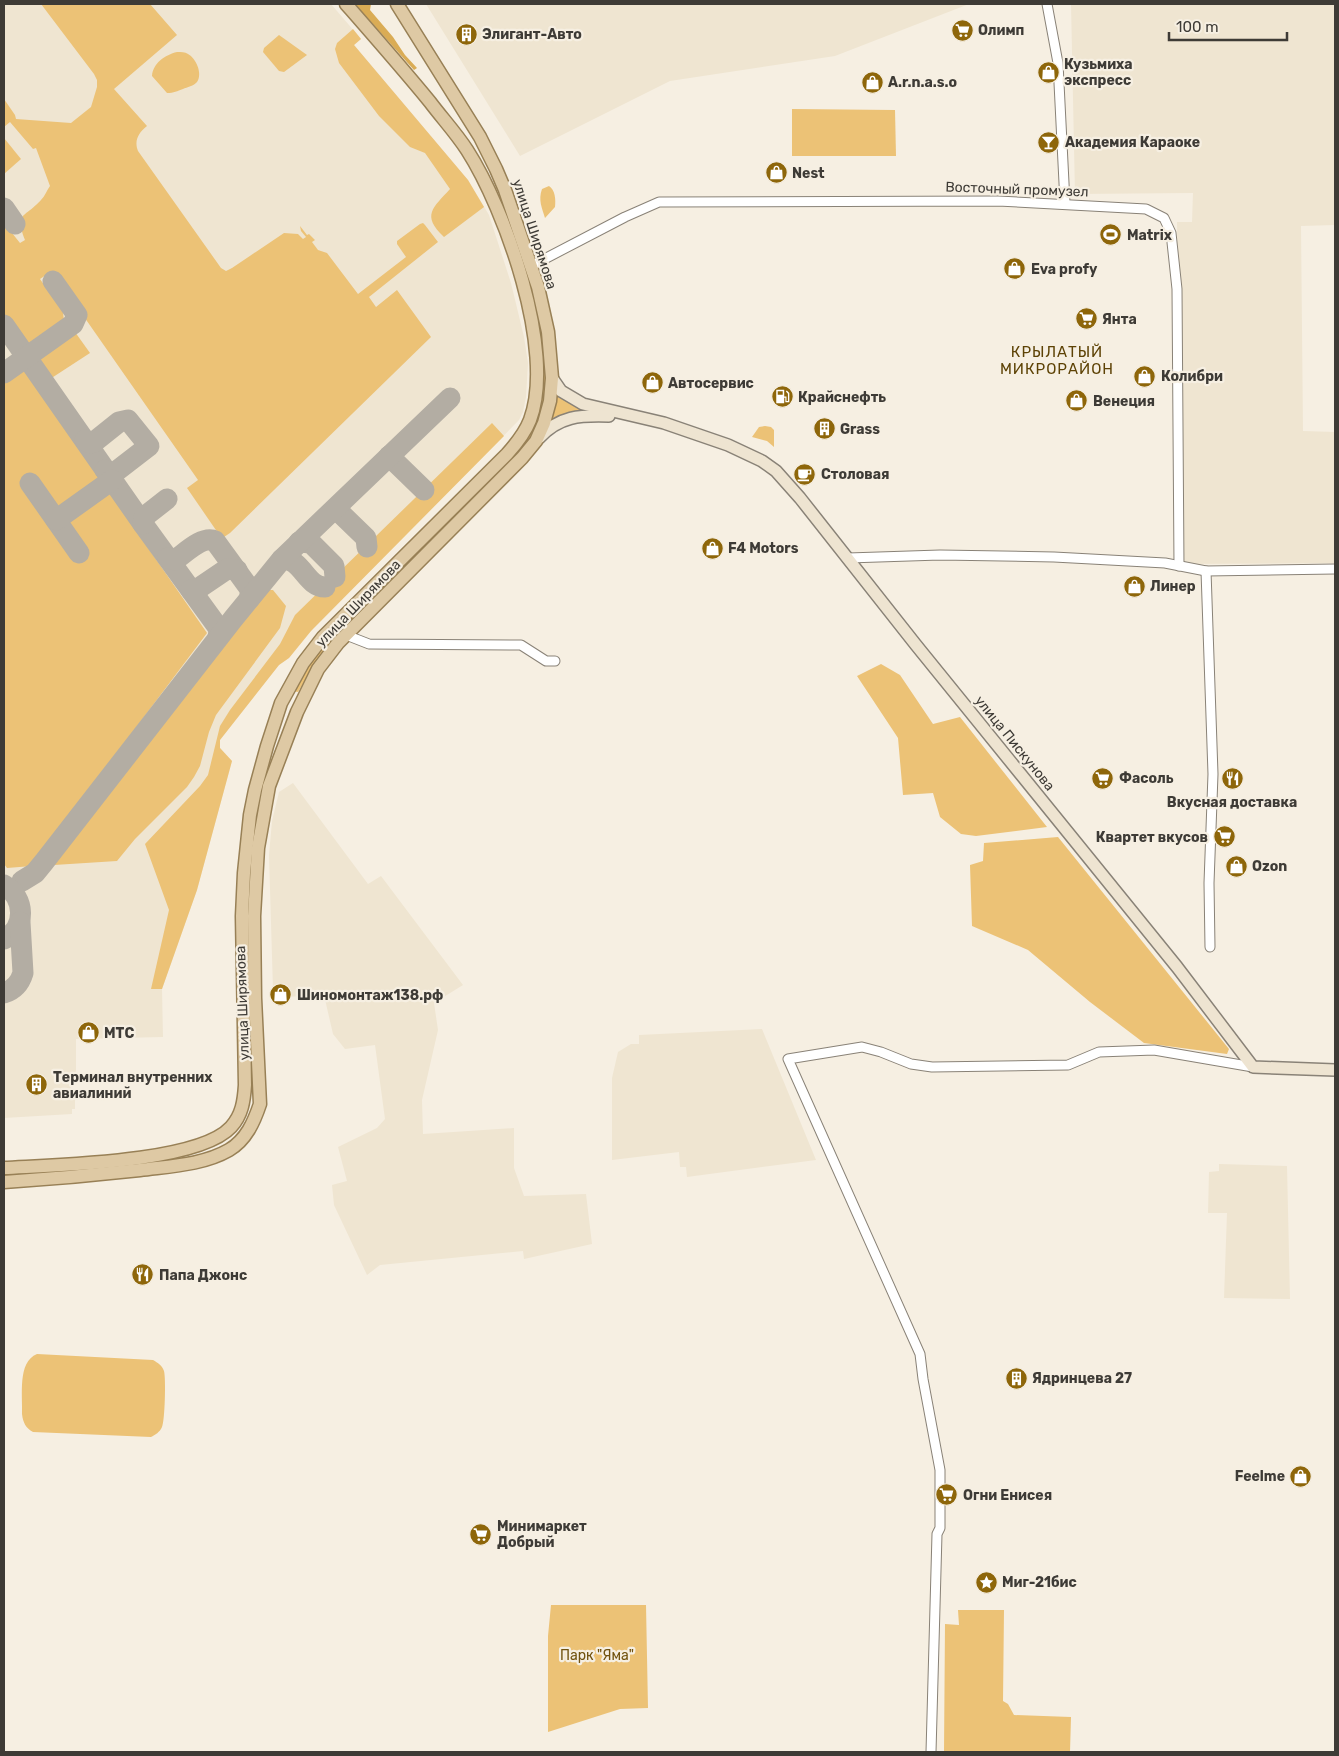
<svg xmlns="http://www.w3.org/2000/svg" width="1339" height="1756" font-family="Rubik,sans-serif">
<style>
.built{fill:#efe5d1}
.green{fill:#ecc276}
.forest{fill:#daac55}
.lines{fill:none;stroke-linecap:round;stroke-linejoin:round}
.taxiway{stroke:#b3ada3;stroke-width:21}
.street-casing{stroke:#898277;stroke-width:11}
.secondary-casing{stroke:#898277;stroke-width:14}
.primary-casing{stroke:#988056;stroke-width:15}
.street{stroke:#fff;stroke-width:9}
.secondary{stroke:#eee4d1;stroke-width:11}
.primary{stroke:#dec9a4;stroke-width:12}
.labels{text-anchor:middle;stroke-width:4.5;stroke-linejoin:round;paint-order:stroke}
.poi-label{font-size:14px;font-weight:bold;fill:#3e3b36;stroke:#f6efe2;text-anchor:start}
.street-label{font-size:14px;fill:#3e3b36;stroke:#f6efe2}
.park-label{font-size:14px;fill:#71520e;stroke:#f6efe2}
.neighbourhood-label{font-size:15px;letter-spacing:1px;fill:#5d4205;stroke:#f6efe2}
</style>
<rect width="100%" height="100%" fill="#f6efe2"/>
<!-- built -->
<g class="built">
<path d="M 4,4 L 331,4 L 361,39 L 354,45 L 468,180 L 489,215 L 511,283 L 524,337 L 528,363 L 526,397 L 523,412 L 519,420 L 311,631 L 289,658 L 279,665 L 220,740 L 220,748 L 232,761 L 197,890 L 162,989 L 163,1037 L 76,1039 L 76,1074 L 71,1075 L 71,1095 L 75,1096 L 75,1109 L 72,1109 L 72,1114 L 4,1118 Z"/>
<path d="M 426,4 L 969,4 L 835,56 L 670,81 L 520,156 Z"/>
<path d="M 1071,4 L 1335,4 L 1335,225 L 1301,226 L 1303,431 L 1335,432 L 1335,563 L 1180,564 L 1177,222 L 1192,222 L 1193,193 L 1075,194 Z"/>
<path d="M 293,783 L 368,884 L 381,876 L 463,985 L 434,1003 L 438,1030 L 422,1100 L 423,1134 L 514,1128 L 514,1168 L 524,1196 L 586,1194 L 592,1244 L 524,1259 L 523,1251 L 380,1265 L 367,1275 L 334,1205 L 332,1185 L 347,1181 L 338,1147 L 377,1128 L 385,1119 L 375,1045 L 345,1049 L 333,1034 L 324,995 L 284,997 L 273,990 L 269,855 L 272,821 L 279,792 Z"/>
<path d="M 762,1029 L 816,1160 L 687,1177 L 686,1167 L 680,1167 L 679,1152 L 612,1160 L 612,1078 L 618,1052 L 631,1044 L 639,1044 L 639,1035 Z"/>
<path d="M 1219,1164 L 1287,1166 L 1290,1299 L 1224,1298 L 1227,1213 L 1208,1213 L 1209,1172 L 1219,1171 Z"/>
</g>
<!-- green -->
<g class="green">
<path d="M 41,4 L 150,4 L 177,35 L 114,89 L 147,126 C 138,133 134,141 138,151 L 221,268 L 226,271 L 232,268 L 284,233 L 298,234 L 303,239 L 306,237 L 301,231 L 300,226 L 307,235 L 309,234 L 315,240 L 312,242 L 318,250 L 327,253 L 358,294 L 406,257 L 397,244 L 397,241 L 420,224 L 423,223 L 425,225 L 438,242 L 369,297 L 376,307 L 397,290 L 431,337 L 230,533 L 224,537 L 220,536 L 187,488 L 198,480 L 52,271 L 40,279 L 63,312 L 64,321 L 28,345 L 21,345 L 4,321 L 4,223 L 20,243 L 25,240 C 14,212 25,218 41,200 C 45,196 47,190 50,186 L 36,148 L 33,149 L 10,122 L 4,127 L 4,99 L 15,115 L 16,119 L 71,123 L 91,107 L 97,87 L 97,80 L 94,74 Z"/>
<path d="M 353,29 L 361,39 L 354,45 L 468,180 L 484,207 L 444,237 C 421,215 433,208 450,189 L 425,153 L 410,147 L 379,116 L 339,63 L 335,49 L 337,43 Z"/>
<path d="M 279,35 L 307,55 L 284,72 L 279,71 L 263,52 L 264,48 Z"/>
<path d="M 177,52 C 181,52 185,52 188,54 C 196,58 203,74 197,82 C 194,86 187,87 183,89 C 177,91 174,93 167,93 L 152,76 C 153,63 165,55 177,52 Z"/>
<path d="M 792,109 L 895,110 L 896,156 L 792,156 Z"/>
<path d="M 4,138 L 21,159 L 4,174 Z"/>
<path d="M 549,186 C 555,190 556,199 555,207 L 545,218 C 542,208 538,200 542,189 Z"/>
<path d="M 531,298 L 540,314 L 547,384 L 544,404 L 533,437 L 523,450 L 311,670 L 298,692 L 292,691 L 307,665 L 324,642 L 534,421 Z"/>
<path d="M 68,330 L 75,332 L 90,353 L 47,381 L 32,362 L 32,356 Z"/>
<path d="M 14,368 L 23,368 L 102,480 L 60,513 L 31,473 L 20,481 L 78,562 L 89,554 L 65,519 L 106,487 L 207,633 L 32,866 L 7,868 L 4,864 L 4,375 Z"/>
<path d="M 555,394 L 558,394 L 584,410 L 551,419 Z"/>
<path d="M 492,423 L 504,436 L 311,631 L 289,658 L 279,665 L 220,740 L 220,748 L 232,761 L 197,890 L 162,989 L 151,989 L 169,910 L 145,844 L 200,786 L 208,775 L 220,726 L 230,710 L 280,644 L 295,615 Z"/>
<path d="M 765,426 L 771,427 L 774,430 L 774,447 L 767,441 L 752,437 L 759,427 Z"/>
<path d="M 265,590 L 273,590 L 286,606 L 280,628 L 216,715 L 209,732 L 200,766 L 194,777 L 187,787 L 135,839 L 117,861 L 54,865 Z"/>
<path d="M 881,664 L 900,675 L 933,724 L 960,717 L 1047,827 L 976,836 L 961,834 L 940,817 L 933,793 L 903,795 L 898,738 L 857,676 Z"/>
<path d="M 1058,837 L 1229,1049 L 1227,1054 L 1144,1043 L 1090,1002 L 1028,950 L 972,926 L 970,865 L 983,861 L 984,843 Z"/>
<path d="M 37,1354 L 153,1360 C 158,1363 162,1365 164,1371 C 166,1378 165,1421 162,1427 C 160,1432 155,1435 151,1437 L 33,1432 C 26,1428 23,1423 22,1414 C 23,1396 17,1362 37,1354 Z"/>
<path d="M 551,1605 L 646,1605 L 648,1708 L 620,1709 L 548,1732 L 548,1636 Z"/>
<path d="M 958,1610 L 1004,1610 L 1003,1701 L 1008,1704 L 1014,1715 L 1071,1717 L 1070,1752 L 944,1752 L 945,1624 L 959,1625 Z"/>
</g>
<!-- forest -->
<path class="forest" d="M 355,4 L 371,4 L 370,10 L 393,37 L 405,55 L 417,68 L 414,70 Z"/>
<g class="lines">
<!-- taxiway -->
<g class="taxiway">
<path d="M 4,208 L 15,224"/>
<path d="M 4,325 L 143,524 L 217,626 L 219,630 L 218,638"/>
<path d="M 4,373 L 73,324 L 77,315 L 53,281"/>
<path d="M 85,440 L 91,443 L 94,442 L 119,422 L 128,420 L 149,446 L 114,473 L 109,473 L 105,470"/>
<path d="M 389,456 L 424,490"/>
<path d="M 30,483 L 79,553"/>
<path d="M 336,509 L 366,538 L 367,547"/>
<path d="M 56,520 L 112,480"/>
<path d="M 143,524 L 144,517 L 167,499"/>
<path d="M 299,542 L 311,543 L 334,566 L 335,577"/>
<path d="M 168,558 L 175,560 C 185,553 203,535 215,541 L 250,589 L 250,598"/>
<path d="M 282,559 C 302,558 306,587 325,587"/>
<path d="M 191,590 L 196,590 L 227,569 L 237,570"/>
<path d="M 22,881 L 35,873 L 44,862 L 233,619 L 282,559 L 450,398"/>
<path d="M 4,885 C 25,897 27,928 4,939"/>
<path d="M 4,993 C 14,990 20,983 23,973 L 20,922"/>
</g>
<defs>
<g id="street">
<path d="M 1047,4 L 1058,63 L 1065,203"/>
<path d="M 531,266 L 625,217 L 659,202 L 998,201 L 1146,209 L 1164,218 L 1171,233 L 1177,289 L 1179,566"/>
<path d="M 848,558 L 940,555 L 1054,557 L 1165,563 L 1206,571 L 1335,569"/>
<path d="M 1206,571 L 1213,774 L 1209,883 L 1210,947"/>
<path d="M 346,635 L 369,644 L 521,645 L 546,661 L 555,661"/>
<path d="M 931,1752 L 937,1534 L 940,1528 L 940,1470 L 923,1379 L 920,1354 L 788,1059 L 862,1047 L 881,1052 L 911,1064 L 932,1067 L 1068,1065 L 1099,1052 L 1154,1050 L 1253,1067"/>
</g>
<g id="secondary">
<path d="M 552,378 L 561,391 L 583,404 L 664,423 L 728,445 L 762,461 L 776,471 L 800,498 L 916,645 L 1177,967 L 1253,1067 L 1335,1070"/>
<path d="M 539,438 C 559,416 580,415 609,416"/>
</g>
<g id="primary">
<path d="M 4,1168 C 54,1165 198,1163 231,1127 C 242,1115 244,1101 245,1085 L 242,916 L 244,873 L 250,815 L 255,790 L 267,746 L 281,703 L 303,663 L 323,637 L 507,454 C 516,444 525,433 530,420 C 556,351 505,209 467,150 C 456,133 442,118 430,102 C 403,69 374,36 346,4"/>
<path d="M 4,1182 C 50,1179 95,1175 140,1170 C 170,1166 203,1165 229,1150 C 246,1140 254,1122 260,1104 L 255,998 L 254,916 L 258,848 L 269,786 L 297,712 L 318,669 L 338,643 L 522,458 L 536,441 L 544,423 L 550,401 L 552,378 L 548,332 L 538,287 L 505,190 L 496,169 L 480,137 L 397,4"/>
</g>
</defs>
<!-- street casing -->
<use href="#street" class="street-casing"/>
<!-- secondary casing -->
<use href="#secondary" class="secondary-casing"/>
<!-- primary casing -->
<use href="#primary" class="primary-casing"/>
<!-- street -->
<use href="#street" class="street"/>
<!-- secondary -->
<use href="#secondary" class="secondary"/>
<!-- primary -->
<use href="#primary" class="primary"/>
</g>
<!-- icons -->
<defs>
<symbol id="supermarket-disc" viewBox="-11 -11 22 22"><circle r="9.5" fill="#8e660a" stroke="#f6efe2"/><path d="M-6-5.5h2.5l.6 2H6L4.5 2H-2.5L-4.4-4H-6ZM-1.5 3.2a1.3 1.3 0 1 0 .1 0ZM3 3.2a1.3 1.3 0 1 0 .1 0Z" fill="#fff"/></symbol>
<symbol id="building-disc" viewBox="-11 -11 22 22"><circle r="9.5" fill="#8e660a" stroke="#f6efe2"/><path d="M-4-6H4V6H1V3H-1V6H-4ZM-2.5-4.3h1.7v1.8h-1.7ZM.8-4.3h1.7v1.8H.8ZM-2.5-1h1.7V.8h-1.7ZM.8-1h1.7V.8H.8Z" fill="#fff"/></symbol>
<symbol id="shop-disc" viewBox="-11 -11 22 22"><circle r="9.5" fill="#8e660a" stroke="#f6efe2"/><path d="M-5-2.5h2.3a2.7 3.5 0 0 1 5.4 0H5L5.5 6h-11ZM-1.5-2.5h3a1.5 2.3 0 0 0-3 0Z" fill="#fff"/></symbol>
<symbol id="bar-disc" viewBox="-11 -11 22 22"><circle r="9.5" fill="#8e660a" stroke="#f6efe2"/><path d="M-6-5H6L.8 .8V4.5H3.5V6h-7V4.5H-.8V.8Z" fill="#fff"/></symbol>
<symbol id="stadium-disc" viewBox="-11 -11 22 22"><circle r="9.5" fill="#8e660a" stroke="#f6efe2"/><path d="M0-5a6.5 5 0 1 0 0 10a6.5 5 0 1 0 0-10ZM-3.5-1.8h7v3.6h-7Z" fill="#fff"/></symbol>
<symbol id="fuel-disc" viewBox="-11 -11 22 22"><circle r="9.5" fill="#8e660a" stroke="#f6efe2"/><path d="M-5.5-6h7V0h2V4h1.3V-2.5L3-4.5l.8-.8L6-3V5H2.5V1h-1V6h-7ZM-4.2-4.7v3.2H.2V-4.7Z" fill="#fff"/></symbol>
<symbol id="cafe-disc" viewBox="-11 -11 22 22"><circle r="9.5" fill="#8e660a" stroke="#f6efe2"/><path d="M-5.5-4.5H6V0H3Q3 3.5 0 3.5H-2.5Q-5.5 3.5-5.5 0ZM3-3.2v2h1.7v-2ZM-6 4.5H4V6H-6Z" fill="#fff"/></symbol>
<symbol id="restaurant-disc" viewBox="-11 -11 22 22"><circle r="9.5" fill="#8e660a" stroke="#f6efe2"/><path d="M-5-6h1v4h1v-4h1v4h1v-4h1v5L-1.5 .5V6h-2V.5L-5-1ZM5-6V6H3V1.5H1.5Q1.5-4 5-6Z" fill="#fff"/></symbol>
<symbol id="sight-disc" viewBox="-11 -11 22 22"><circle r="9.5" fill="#8e660a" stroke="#f6efe2"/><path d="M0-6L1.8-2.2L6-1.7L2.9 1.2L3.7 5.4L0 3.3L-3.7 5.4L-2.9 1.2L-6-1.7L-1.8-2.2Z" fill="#fff"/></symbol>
</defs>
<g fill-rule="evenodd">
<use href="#supermarket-disc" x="950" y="18" width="25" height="25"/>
<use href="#building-disc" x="454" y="22" width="25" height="25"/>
<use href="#shop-disc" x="1036" y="60" width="25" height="25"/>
<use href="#shop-disc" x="860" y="70" width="25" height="25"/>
<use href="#bar-disc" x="1036" y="130" width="25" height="25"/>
<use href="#shop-disc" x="764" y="160" width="25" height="25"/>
<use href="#stadium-disc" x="1098" y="222" width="25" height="25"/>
<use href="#shop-disc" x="1002" y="256" width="25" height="25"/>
<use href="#supermarket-disc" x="1074" y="306" width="25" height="25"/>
<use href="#shop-disc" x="1132" y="364" width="25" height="25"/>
<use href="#shop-disc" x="640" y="370" width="25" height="25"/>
<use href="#fuel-disc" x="770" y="384" width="25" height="25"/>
<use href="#shop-disc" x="1064" y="388" width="25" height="25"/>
<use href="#building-disc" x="812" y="416" width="25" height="25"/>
<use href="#cafe-disc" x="792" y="462" width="25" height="25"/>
<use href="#shop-disc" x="700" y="536" width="25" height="25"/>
<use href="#shop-disc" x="1122" y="574" width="25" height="25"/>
<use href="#supermarket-disc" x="1090" y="766" width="25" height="25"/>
<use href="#restaurant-disc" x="1220" y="766" width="25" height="25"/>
<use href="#supermarket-disc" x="1212" y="824" width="25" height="25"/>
<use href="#shop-disc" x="1224" y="854" width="25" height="25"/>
<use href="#shop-disc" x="268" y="982" width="25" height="25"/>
<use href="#shop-disc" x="76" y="1020" width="25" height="25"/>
<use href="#building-disc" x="24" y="1072" width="25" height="25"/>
<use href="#restaurant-disc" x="130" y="1262" width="25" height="25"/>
<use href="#building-disc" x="1004" y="1366" width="25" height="25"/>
<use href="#shop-disc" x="1288" y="1464" width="25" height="25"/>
<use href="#supermarket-disc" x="934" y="1482" width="25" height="25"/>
<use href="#supermarket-disc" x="468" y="1522" width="25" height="25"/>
<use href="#sight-disc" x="974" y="1570" width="25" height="25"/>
</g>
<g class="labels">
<!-- poi labels -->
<g class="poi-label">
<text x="978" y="35">Олимп</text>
<text x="482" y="39">Элигант-Авто</text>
<text x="1064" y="69">Кузьмиха<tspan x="1064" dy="16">экспресс</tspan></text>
<text x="888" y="87">A.r.n.a.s.o</text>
<text x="1065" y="147">Академия Караоке</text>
<text x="792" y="178">Nest</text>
<text x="1127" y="240">Matrix</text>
<text x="1031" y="274">Eva profy</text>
<text x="1102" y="324">Янта</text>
<text x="1161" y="381">Колибри</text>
<text x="668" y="388">Автосервис</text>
<text x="798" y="402">Крайснефть</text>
<text x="1093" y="406">Венеция</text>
<text x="840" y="434">Grass</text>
<text x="821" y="479">Столовая</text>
<text x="728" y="553">F4 Motors</text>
<text x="1150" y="591">Линер</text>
<text x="1119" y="783">Фасоль</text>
<text x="1232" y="807" text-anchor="middle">Вкусная доставка</text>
<text x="1208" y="842" text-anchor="end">Квартет вкусов</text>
<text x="1252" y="871">Ozon</text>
<text x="297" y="1000">Шиномонтаж138.рф</text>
<text x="104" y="1038">МТС</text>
<text x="53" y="1082">Терминал внутренних<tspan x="53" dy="16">авиалиний</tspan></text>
<text x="159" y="1280">Папа Джонс</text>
<text x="1032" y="1383">Ядринцева 27</text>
<text x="1285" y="1481" text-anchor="end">Feelme</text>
<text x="963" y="1500">Огни Енисея</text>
<text x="497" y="1531">Минимаркет<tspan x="497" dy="16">Добрый</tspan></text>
<text x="1002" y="1587">Миг-21бис</text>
</g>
<!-- street labels -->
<g class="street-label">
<text transform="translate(1017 189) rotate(2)" y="5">Восточный промузел</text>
<text transform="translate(535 234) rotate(72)" y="5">улица Ширямова</text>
<text transform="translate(358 603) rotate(-46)" y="5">улица Ширямова</text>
<text transform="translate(1015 743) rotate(51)" y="5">улица Пискунова</text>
<text transform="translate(242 1003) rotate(-92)" y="5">улица Ширямова</text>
</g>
<!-- park labels -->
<g class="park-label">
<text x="597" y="1660">Парк "Яма"</text>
</g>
<!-- neighbourhood labels -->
<g class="neighbourhood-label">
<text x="1057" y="357">КРЫЛАТЫЙ<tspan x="1057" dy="17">МИКРОРАЙОН</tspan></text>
</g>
</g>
<!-- border -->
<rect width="1339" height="1756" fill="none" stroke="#3e3b36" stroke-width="10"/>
<!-- scale -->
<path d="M1169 32v8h118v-8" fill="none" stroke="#3e3b36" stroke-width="2.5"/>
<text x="1176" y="32" font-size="15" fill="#3e3b36" stroke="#f6efe2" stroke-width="4" paint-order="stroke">100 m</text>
</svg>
